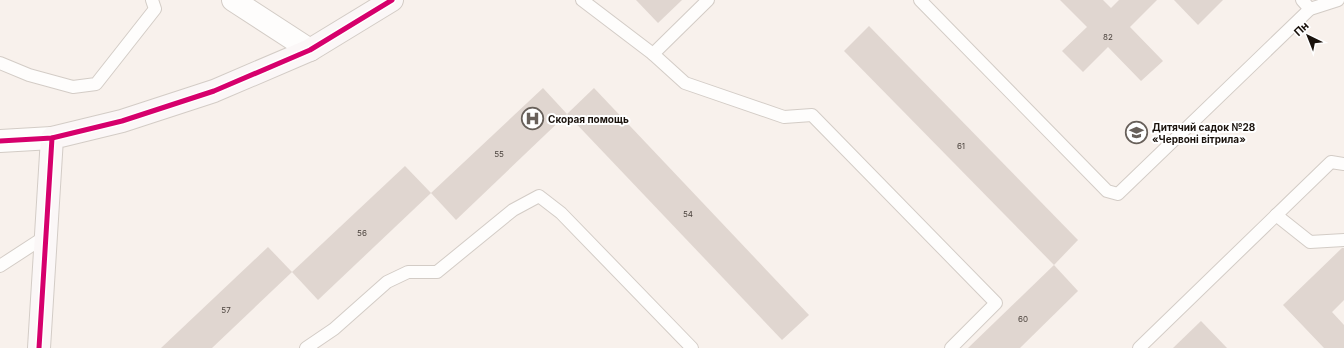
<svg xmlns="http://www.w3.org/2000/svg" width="1344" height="348" font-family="Inter,sans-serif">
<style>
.building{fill:#e0d6d0}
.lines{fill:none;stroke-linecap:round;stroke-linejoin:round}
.lane-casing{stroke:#d3ccc6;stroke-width:14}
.street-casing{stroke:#d3ccc6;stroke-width:24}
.secondary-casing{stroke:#d3ccc6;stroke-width:24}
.lane{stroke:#fefdfc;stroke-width:12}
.street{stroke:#fefdfc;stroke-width:22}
.secondary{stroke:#fbf7f7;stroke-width:22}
.cycleway-casing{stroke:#fff;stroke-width:8}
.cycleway{stroke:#d6006c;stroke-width:5}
.labels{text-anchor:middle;stroke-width:4;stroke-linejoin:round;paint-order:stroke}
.number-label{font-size:8px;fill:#4c443e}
.poi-label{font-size:10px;font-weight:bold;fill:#1a120c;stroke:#fff;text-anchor:start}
</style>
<rect width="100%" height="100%" fill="#f8f1ec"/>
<!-- building -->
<g class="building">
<path d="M 636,0 L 682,0 L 658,23 Z"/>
<path d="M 1060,0 L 1103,0 L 1111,8 L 1119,0 L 1157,0 L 1130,27 L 1163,61 L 1141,81 L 1108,47 L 1083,72 L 1062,51 L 1087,27 Z"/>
<path d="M 1174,0 L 1223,0 L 1198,25 Z"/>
<path d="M 869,26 L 1078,240 L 1054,265 L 844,51 Z"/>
<path d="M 543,88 L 567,114 L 456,220 L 431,193 Z"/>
<path d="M 594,88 L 809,315 L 782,340 L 567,114 Z"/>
<path d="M 405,166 L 431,193 L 318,300 L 292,272 Z"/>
<path d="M 268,247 L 292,272 L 212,348 L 161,348 Z"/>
<path d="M 1342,248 L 1344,248 L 1344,300 L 1332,312 L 1344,325 L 1344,348 L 1324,348 L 1283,305 Z"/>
<path d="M 1054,265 L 1078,291 L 1020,348 L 968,348 Z"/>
<path d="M 1201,321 L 1227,348 L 1173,348 Z"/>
</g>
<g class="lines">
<defs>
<g id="lane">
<path d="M 582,0 L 653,54 L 685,83 L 784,117 L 812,115 L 996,303 L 951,348"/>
<path d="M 920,0 L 1107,191 L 1118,194 L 1310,9 L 1338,0"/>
<path d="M 1302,0 L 1310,9"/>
<path d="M 653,54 L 708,0"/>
<path d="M 0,63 L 29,75 L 73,87 L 96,84 L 155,9 L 152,0"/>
<path d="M 1276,215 L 1310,242 L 1344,240"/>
<path d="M 0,266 L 46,236"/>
<path d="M 306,348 L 334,329 L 387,282 L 408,272 L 437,272 L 513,210 L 539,196 L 561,213 L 692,348"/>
<path d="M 1139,348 L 1331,162 L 1344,164"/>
</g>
<g id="street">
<path d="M 233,0 L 310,50"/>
<path d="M 0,141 L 52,138"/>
</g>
<path id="secondary" d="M 39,348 L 52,138 L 122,121 L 214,91 L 310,50 L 392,0"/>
</defs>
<!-- lane casing -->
<use href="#lane" class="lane-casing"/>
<!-- street casing -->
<use href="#street" class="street-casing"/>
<!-- secondary casing -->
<use href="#secondary" class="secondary-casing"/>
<!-- lane -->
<use href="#lane" class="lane"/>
<!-- street -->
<use href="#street" class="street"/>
<!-- secondary -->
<use href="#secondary" class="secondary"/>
<defs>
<g id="cycleway">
<path d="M 0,141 L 52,138 L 122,121 L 214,91 L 310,50 L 392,0"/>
<path d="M 39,348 L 52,138"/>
</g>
</defs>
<!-- cycleway casing -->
<use href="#cycleway" class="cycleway-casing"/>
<!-- cycleway -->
<use href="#cycleway" class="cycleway"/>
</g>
<!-- icons -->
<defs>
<symbol id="hospital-ring" viewBox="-11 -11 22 22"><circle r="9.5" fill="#fff" stroke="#68605a" stroke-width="1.5"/><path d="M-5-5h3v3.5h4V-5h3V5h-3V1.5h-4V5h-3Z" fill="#68605a"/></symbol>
<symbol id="school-ring" viewBox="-11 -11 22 22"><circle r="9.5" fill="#fff" stroke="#68605a" stroke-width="1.5"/><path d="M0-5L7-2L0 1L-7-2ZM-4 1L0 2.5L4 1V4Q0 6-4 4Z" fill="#68605a"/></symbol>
</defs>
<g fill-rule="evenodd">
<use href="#hospital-ring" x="520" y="106" width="25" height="25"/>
<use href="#school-ring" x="1124" y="120" width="25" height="25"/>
</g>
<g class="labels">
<!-- number labels -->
<g class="number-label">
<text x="1108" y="40">82</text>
<text x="961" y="149">61</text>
<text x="499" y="157">55</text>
<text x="688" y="217">54</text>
<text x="362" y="236">56</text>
<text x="226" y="313">57</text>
<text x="1023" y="322">60</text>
</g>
<!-- poi labels -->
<g class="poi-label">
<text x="548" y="123">Скорая помощь</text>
<text x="1152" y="131">Дитячий садок №28<tspan x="1152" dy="12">«Червоні вітрила»</tspan></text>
</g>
</g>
<!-- north arrow -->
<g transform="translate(1308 36) rotate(317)" stroke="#ffffff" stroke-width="3" paint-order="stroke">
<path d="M0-3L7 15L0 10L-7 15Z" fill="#1a120c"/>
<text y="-6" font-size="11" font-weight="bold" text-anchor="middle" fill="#1a120c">Пн</text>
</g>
</svg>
